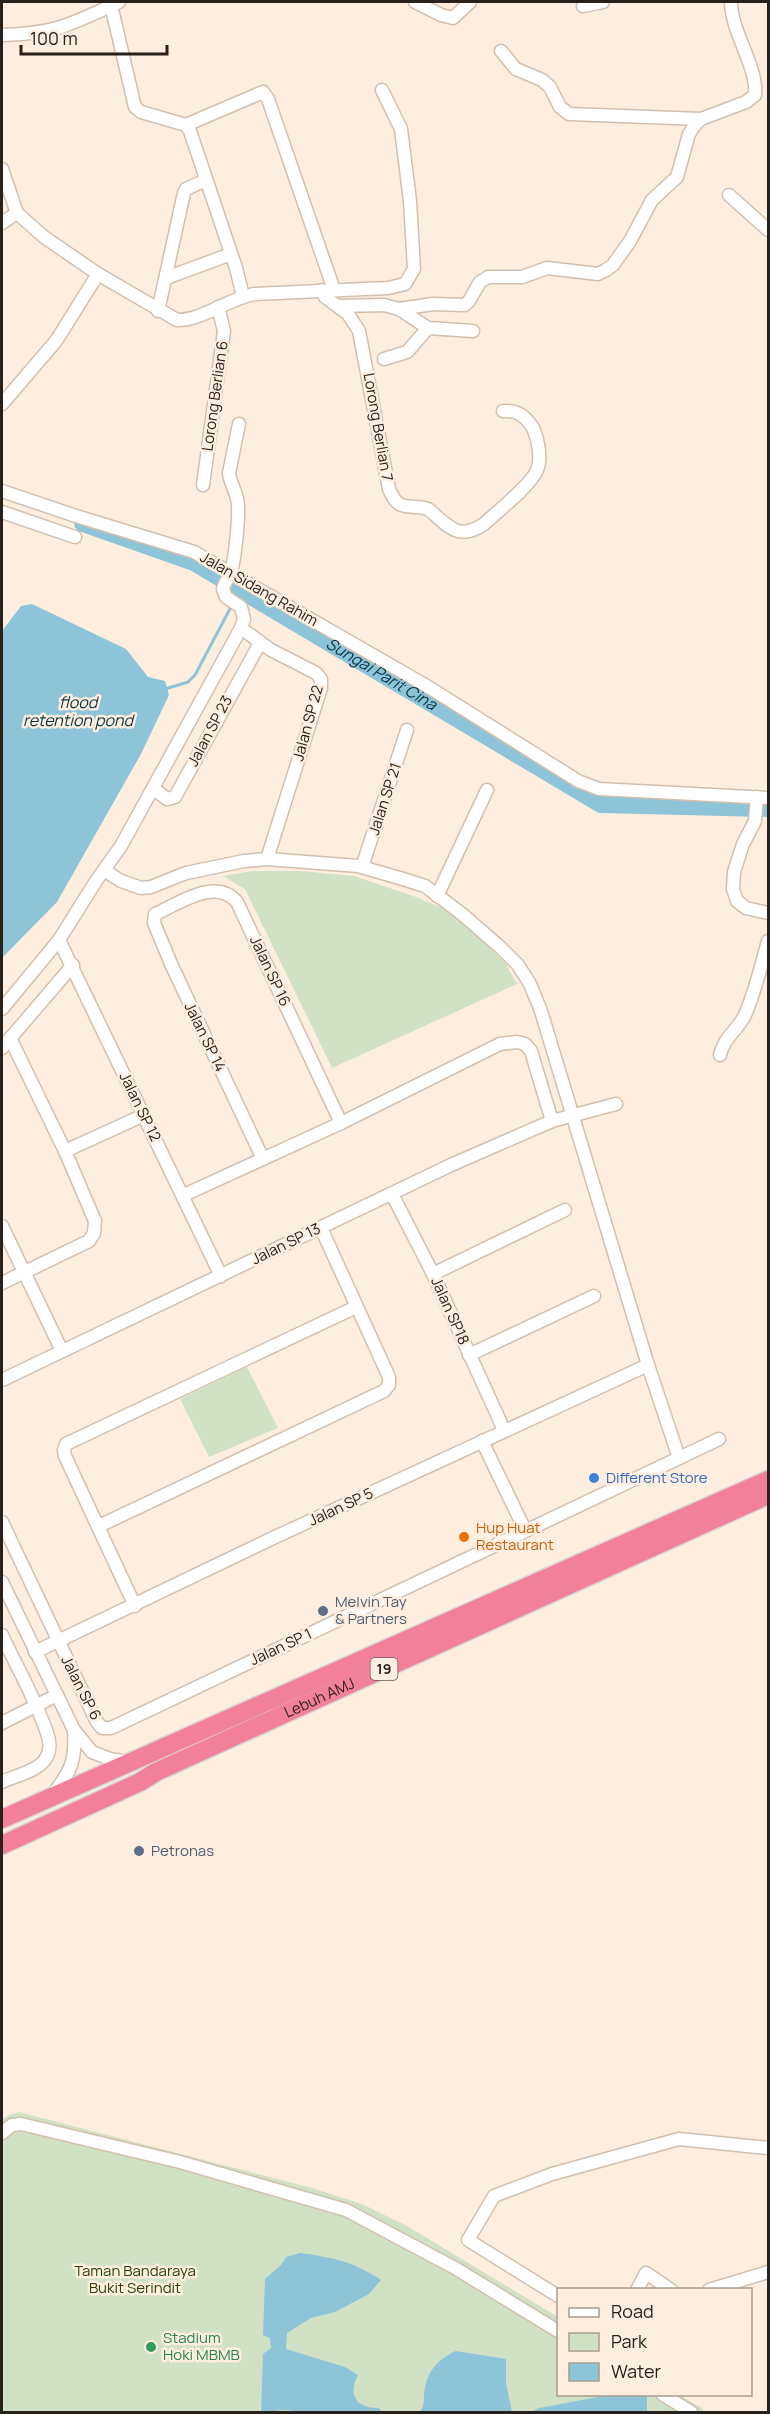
<svg xmlns="http://www.w3.org/2000/svg" width="770" height="2414" font-family="Manrope,sans-serif">
<style>
.green{fill:#d1e1c6}
.water{fill:#8ec4d7}
.lines{fill:none;stroke-linecap:round;stroke-linejoin:round}
.stream{stroke:#8ec4d7;stroke-width:3}
.river{stroke:#8ec4d7;stroke-width:18}
.minor-casing{stroke:#d2bfae;stroke-width:15}
.highway-casing{stroke:#d8d7d6;stroke-width:21}
.minor{stroke:#fff;stroke-width:12}
.highway{stroke:#f3809a;stroke-width:18}
.shop-dot{fill:#3f7fe0;stroke:#feeee0;stroke-width:2}
.food-dot{fill:#e8710a;stroke:#feeee0;stroke-width:2}
.service-dot{fill:#5c6f8a;stroke:#feeee0;stroke-width:2}
.leisure-dot{fill:#2e9e5b;stroke:#feeee0;stroke-width:2}
.labels{text-anchor:middle;stroke-width:5;stroke-linejoin:round;paint-order:stroke}
.shield{fill:#feeee0;stroke:#685e56;stroke-width:1.5}
.shield-label{font-size:14px;font-weight:bold;fill:#28211b}
.street-label{font-size:15px;fill:#28211b;stroke:#feeee0}
.shop-label{font-size:15px;fill:#366cbe;stroke:#feeee0;text-anchor:start}
.food-label{font-size:15px;fill:#c56008;stroke:#feeee0;text-anchor:start}
.service-label{font-size:15px;fill:#4e5e75;stroke:#feeee0;text-anchor:start}
.park-label{font-size:15px;fill:#274407;stroke:#feeee0}
.leisure-label{font-size:15px;fill:#27864d;stroke:#feeee0;text-anchor:start}
.water-label{font-size:16px;font-style:italic;fill:#043745;stroke:#feeee0}
</style>
<rect width="100%" height="100%" fill="#feeee0"/>
<!-- green -->
<g class="green">
<path d="M 252,871 L 300,871 L 354,876 L 416,897 L 454,913 L 506,964 L 517,984 L 332,1068 L 245,889 L 223,876 Z"/>
<path d="M 247,1367 L 278,1428 L 209,1457 L 180,1399 Z"/>
<path d="M 19,2112 L 312,2188 L 362,2204 L 407,2226 L 558,2317 L 558,2394 L 679,2395 L 702,2408 L 704,2412 L 2,2412 L 2,2120 L 9,2115 Z"/>
</g>
<!-- water -->
<g class="water">
<path d="M 32,604 L 126,649 L 148,677 L 165,681 L 169,695 L 141,754 L 57,902 L 2,958 L 2,631 L 21,606 Z"/>
<path d="M 300,2253 C 332,2257 354,2262 381,2280 L 369,2294 L 335,2312 L 311,2318 L 287,2333 L 286,2349 L 345,2367 L 358,2375 C 347,2396 357,2408 379,2408 L 383,2412 L 304,2412 L 286,2410 L 261,2412 L 263,2354 L 271,2348 L 270,2338 L 263,2335 L 265,2279 L 281,2265 L 286,2257 Z"/>
<path d="M 456,2351 L 506,2359 L 506,2383 L 512,2412 L 420,2412 C 424,2406 424,2402 424,2394 C 426,2373 437,2359 456,2351 Z"/>
<path d="M 614,2394 L 647,2395 L 647,2412 L 531,2412 L 539,2408 Z"/>
</g>
<g class="lines">
<!-- stream -->
<path class="stream" d="M 165,689 L 188,682 L 195,675 L 232,605"/>
<!-- river -->
<path class="river" id="s1" d="M 83,523 L 194,562 L 601,804 L 768,808"/>
<defs>
<g id="minor">
<path d="M 415,2 L 441,15 L 453,18 L 470,2"/>
<path d="M 111,5 L 135,107 L 141,112 L 186,125 L 190,131 L 236,268 L 243,296"/>
<path d="M 583,6 L 603,2"/>
<path d="M 2,35 C 55,34 72,24 119,2"/>
<path d="M 501,51 L 516,69 L 542,80 L 550,87 L 560,107 L 569,114 L 701,119"/>
<path d="M 186,125 L 263,92 L 268,99 L 334,290"/>
<path d="M 2,169 L 17,213 L 44,237 L 98,274 L 177,320 C 203,320 228,299 254,294 L 388,288 L 405,284 L 414,269 L 410,201 L 401,129 L 382,90"/>
<path d="M 729,195 L 768,230"/>
<path d="M 2,223 L 17,213"/>
<path d="M 166,278 L 231,254"/>
<path d="M 322,290 L 325,297 L 348,314 L 359,331 L 389,489 C 399,514 409,503 428,509 C 448,525 457,542 484,524 C 497,512 532,484 537,470 C 542,459 538,439 533,428 C 525,416 518,410 503,411"/>
<path d="M 339,306 L 384,305 L 399,309 L 428,328 L 473,331"/>
<path d="M 399,309 L 433,304 L 465,305 L 469,301 L 480,282 L 488,277 L 522,277 L 547,268 L 598,274 L 606,270 L 613,265 L 630,241 L 652,200 L 677,177 L 689,134 L 694,126 L 701,119 L 746,102 L 755,95 C 758,67 731,32 731,2"/>
<path d="M 158,311 L 184,193 L 186,189 L 206,180"/>
<path d="M 384,359 L 407,352 L 428,328"/>
<path d="M 2,404 L 56,341 L 98,274"/>
<path d="M 203,485 L 224,331 L 218,307"/>
<path d="M 2,491 L 76,516 L 194,552 L 430,688 L 578,781 L 599,789 L 768,798"/>
<path d="M 2,512 L 75,537"/>
<path d="M 241,628 L 271,650 L 316,673 L 321,679 L 321,688 L 267,859"/>
<path d="M 153,788 L 167,799 L 175,797 L 260,643"/>
<path d="M 757,797 L 755,821 L 743,844 L 734,872 L 733,889 L 737,901 L 746,908 L 768,913"/>
<path d="M 362,867 L 407,730"/>
<path d="M 104,870 L 121,881 L 141,888 L 151,887 L 186,873 L 244,861 L 267,859 L 358,866 L 403,879 L 425,886 L 462,914 L 501,948 L 518,965 L 530,984 L 541,1011 L 648,1365 L 679,1458"/>
<path d="M 437,896 L 487,790"/>
<path d="M 59,940 L 221,1276"/>
<path d="M 2,1009 L 59,940 L 96,881 L 121,846 L 241,628 L 244,619 L 241,607 L 226,597 L 223,589 C 224,583 229,578 231,572 C 235,558 239,520 238,505 C 237,491 230,484 229,473 L 239,424"/>
<path d="M 2,1048 L 73,965"/>
<path d="M 720,1055 C 724,1037 737,1031 745,1015 C 755,992 761,966 768,941"/>
<path d="M 65,1151 L 144,1115"/>
<path d="M 263,1159 L 172,966 L 154,923 L 155,914 C 180,903 216,877 237,902 L 341,1123"/>
<path d="M 392,1194 L 433,1274 L 504,1430"/>
<path d="M 184,1195 L 341,1123 L 500,1044 L 517,1042 L 525,1044 L 531,1051 L 552,1121"/>
<path d="M 2,1226 L 62,1351"/>
<path d="M 433,1274 L 565,1210"/>
<path d="M 2,1283 L 89,1241 L 94,1233 L 95,1221 L 65,1151 L 10,1038"/>
<path d="M 469,1355 L 594,1296"/>
<path d="M 2,1380 L 451,1165 L 552,1121 L 616,1104"/>
<path d="M 482,1441 L 525,1530"/>
<path d="M 2,1522 L 97,1722 L 102,1728 L 111,1728 L 719,1439"/>
<path d="M 99,1526 L 384,1391 L 389,1385 L 389,1377 L 321,1228"/>
<path d="M 2,1582 L 74,1730 L 92,1752 L 110,1759 L 127,1762"/>
<path d="M 135,1606 L 65,1456 L 64,1450 L 66,1444 L 356,1307"/>
<path d="M 2,1635 C 17,1668 37,1701 48,1736 C 50,1743 50,1752 46,1758 C 39,1771 14,1776 2,1782"/>
<path d="M 35,1652 L 273,1538 L 648,1365"/>
<path d="M 2,1723 L 57,1695"/>
<path d="M 53,1794 C 71,1771 76,1761 74,1731"/>
<path d="M 2,2133 L 12,2125 L 21,2124 L 180,2162 L 346,2210 L 455,2268 L 558,2331"/>
<path d="M 637,2290 L 646,2273 L 671,2290"/>
<path d="M 709,2290 L 768,2272"/>
<path d="M 558,2296 L 468,2240 L 494,2196 L 552,2174 L 679,2139 L 768,2148"/>
<path d="M 662,2394 L 691,2412"/>
</g>
<g id="highway">
<path d="M 2,1819 L 768,1480"/>
<path id="s2" d="M 2,1845 L 140,1782 L 156,1772 L 768,1495"/>
</g>
</defs>
<!-- minor casing -->
<use href="#minor" class="minor-casing"/>
<!-- highway casing -->
<use href="#highway" class="highway-casing"/>
<!-- minor -->
<use href="#minor" class="minor"/>
<!-- highway -->
<use href="#highway" class="highway"/>
</g>
<!-- markers -->
<circle class="shop-dot" cx="594" cy="1478" r="6"/>
<circle class="food-dot" cx="464" cy="1537" r="6"/>
<g class="service-dot">
<circle cx="323" cy="1611" r="6"/>
<circle cx="139" cy="1851" r="6"/>
</g>
<circle class="leisure-dot" cx="151" cy="2347" r="6"/>
<g class="labels">
<!-- shield labels -->
<rect class="shield" x="370.5" y="1658" width="27" height="22" rx="4.5"/>
<g class="shield-label">
<text x="384" y="1674">19</text>
</g>
<!-- street labels -->
<g class="street-label">
<text transform="translate(215 396) rotate(-82)" y="5">Lorong Berlian 6</text>
<text transform="translate(378 427) rotate(80)" y="5">Lorong Berlian 7</text>
<text transform="translate(259 589) rotate(30)" y="5">Jalan Sidang Rahim</text>
<text transform="translate(308 723) rotate(-75)" y="5">Jalan SP 22</text>
<text transform="translate(210 731) rotate(-62)" y="5">Jalan SP 23</text>
<text transform="translate(385 799) rotate(-72)" y="5">Jalan SP 21</text>
<text transform="translate(270 971) rotate(65)" y="5">Jalan SP 16</text>
<text transform="translate(205 1037) rotate(64)" y="5">Jalan SP 14</text>
<text transform="translate(140 1107) rotate(64)" y="5">Jalan SP 12</text>
<text transform="translate(286 1244) rotate(-26)" y="5">Jalan SP 13</text>
<text transform="translate(450 1311) rotate(66)" y="5">Jalan SP18</text>
<text transform="translate(341 1507) rotate(-25)" y="5">Jalan SP 5</text>
<text transform="translate(281 1647) rotate(-25)" y="5">Jalan SP 1</text>
<text transform="translate(81 1688) rotate(63)" y="5">Jalan SP 6</text>
<text dy="5" stroke="none"><textPath href="#s2" startOffset="350">Lebuh AMJ</textPath></text>
</g>
<!-- shop labels -->
<g class="shop-label">
<text x="606" y="1483">Different Store</text>
</g>
<!-- food labels -->
<g class="food-label">
<text x="476" y="1533">Hup Huat<tspan x="476" dy="17">Restaurant</tspan></text>
</g>
<!-- service labels -->
<g class="service-label">
<text x="335" y="1607">Melvin Tay<tspan x="335" dy="17">&amp; Partners</tspan></text>
<text x="151" y="1856">Petronas</text>
</g>
<!-- park labels -->
<g class="park-label">
<text x="135" y="2276">Taman Bandaraya<tspan x="135" dy="17">Bukit Serindit</tspan></text>
</g>
<!-- leisure labels -->
<g class="leisure-label">
<text x="163" y="2343">Stadium<tspan x="163" dy="17">Hoki MBMB</tspan></text>
</g>
<!-- water labels -->
<g class="water-label">
<text dy="6" stroke="none"><textPath href="#s1" startOffset="336">Sungai Parit Cina</textPath></text>
<text x="78" y="708">flood<tspan x="78" dy="18">retention pond</tspan></text>
</g>
</g>
<!-- border -->
<rect width="770" height="2414" fill="none" stroke="#28211b" stroke-width="6"/>
<!-- legend -->
<rect x="557" y="2288" width="195" height="108" fill="#feeee0" stroke="#a89c91" stroke-width="1.5"/>
<rect x="569" y="2308" width="30" height="9" fill="#ffffff" stroke="#a89c91" stroke-width="1.5"/>
<text x="611" y="2318" font-size="18" fill="#28211b">Road</text>
<rect x="569" y="2333" width="30" height="18" fill="#d1e1c6" stroke="#a89c91" stroke-width="1.5"/>
<text x="611" y="2348" font-size="18" fill="#28211b">Park</text>
<rect x="569" y="2363" width="30" height="18" fill="#8ec4d7" stroke="#a89c91" stroke-width="1.5"/>
<text x="611" y="2378" font-size="18" fill="#28211b">Water</text>
<!-- scale -->
<path d="M21 45v9h146v-9" fill="none" stroke="#28211b" stroke-width="3"/>
<text x="30" y="45" font-size="18" fill="#28211b" stroke="#feeee0" stroke-width="4.5" paint-order="stroke">100 m</text>
</svg>
